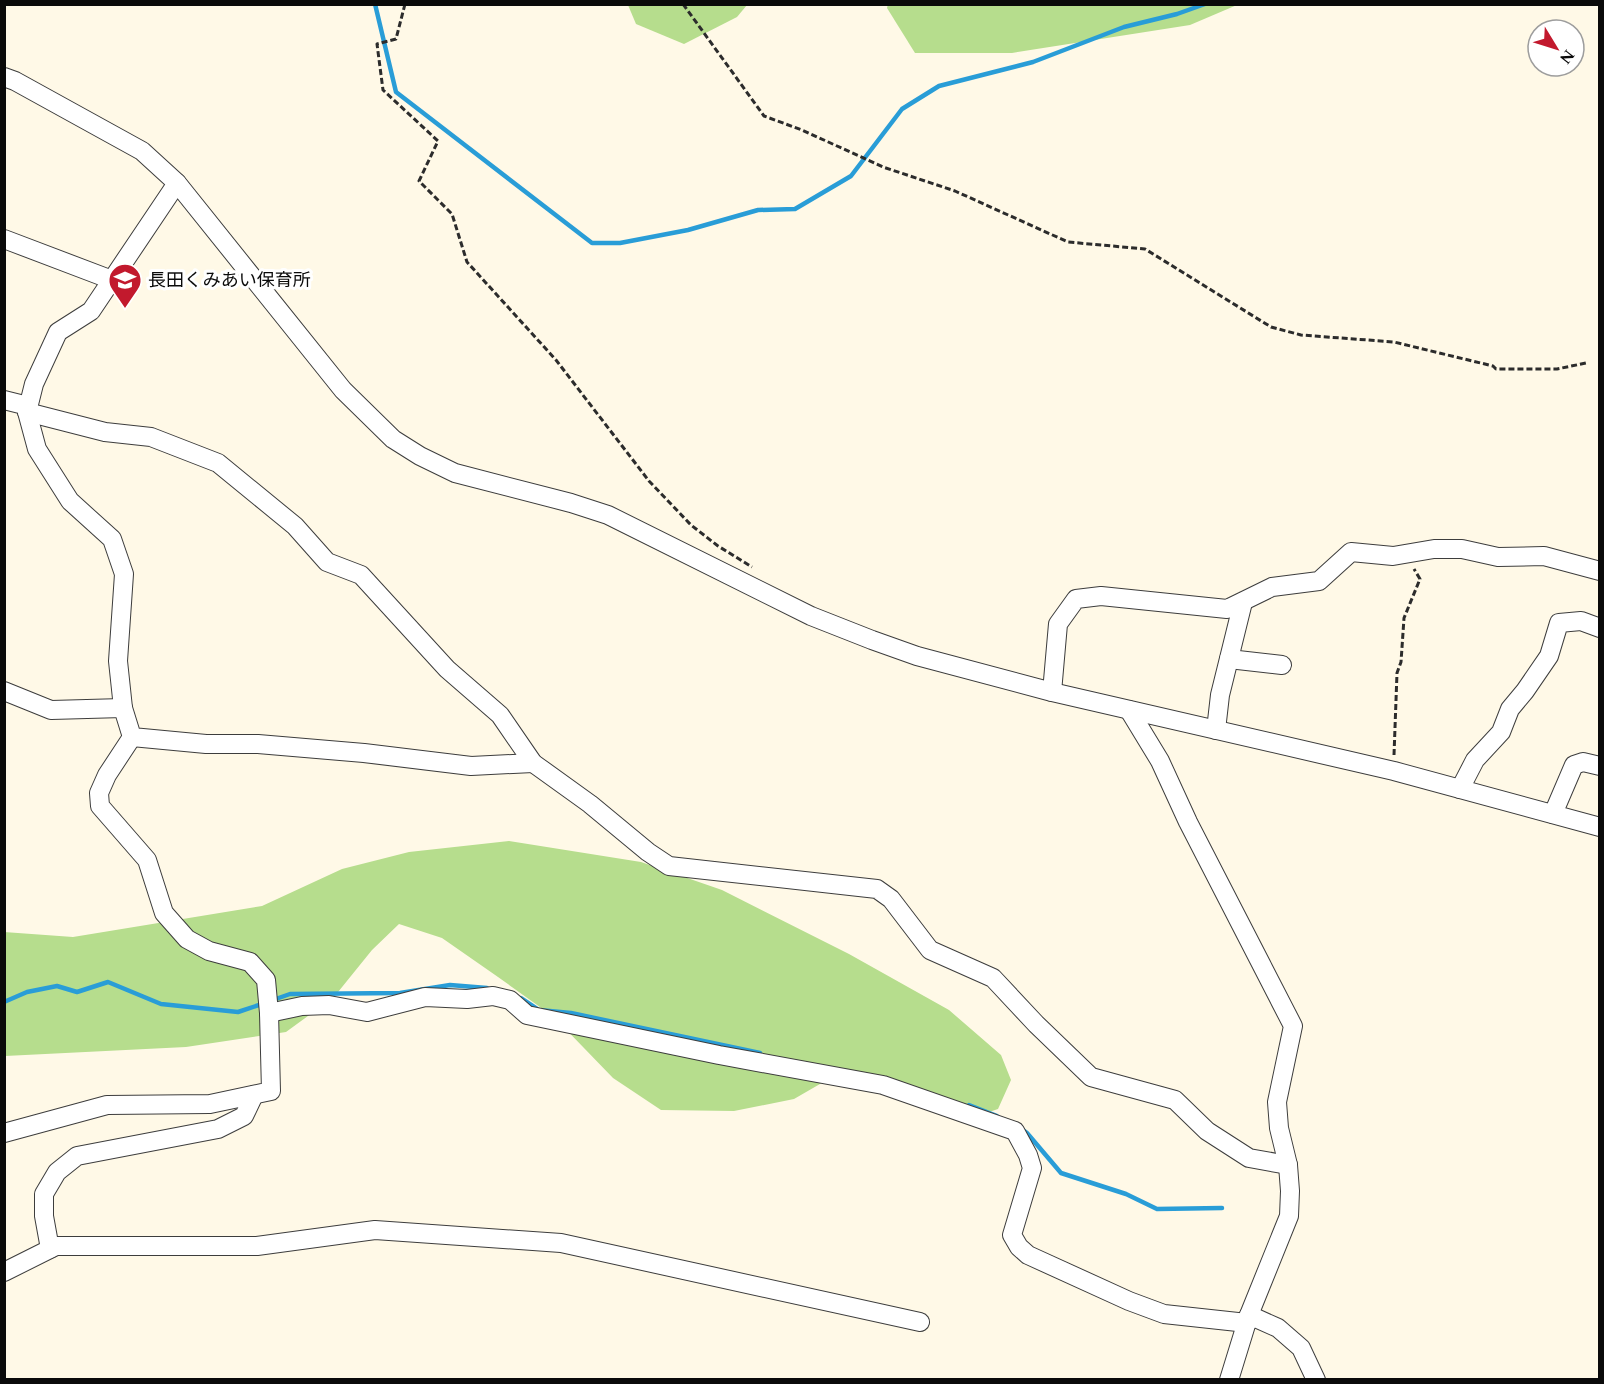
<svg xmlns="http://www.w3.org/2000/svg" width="1604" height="1384" font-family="Spectral,'Noto Sans JP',serif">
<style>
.forest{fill:#b6dd8d}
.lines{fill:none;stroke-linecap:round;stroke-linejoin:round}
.stream{stroke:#299dd7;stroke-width:4.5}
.minor-casing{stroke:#3d3d3d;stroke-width:20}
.path{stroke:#2c2c2c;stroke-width:3;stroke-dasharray:6 3;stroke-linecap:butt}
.minor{stroke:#fff;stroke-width:18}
.labels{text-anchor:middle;stroke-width:6;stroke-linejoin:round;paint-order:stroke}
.poi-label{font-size:18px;fill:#0a0a0a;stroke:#fff;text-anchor:start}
</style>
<rect width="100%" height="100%" fill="#fff9e7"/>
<!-- forest -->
<g class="forest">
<path d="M 888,4 L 1237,4 L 1237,5 L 1190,25 L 1012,53 L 915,53 L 887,8 Z"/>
<path d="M 628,5 L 747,5 L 737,17 L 684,44 L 636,24 Z"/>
<path d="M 509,841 L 641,862 L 722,890 L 849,954 L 949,1010 L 1001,1055 L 1011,1080 L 998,1109 L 971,1118 L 839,1073 L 794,1099 L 734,1111 L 661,1110 L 613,1078 L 554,1017 L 498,977 L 442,938 L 399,924 L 372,950 L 334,997 L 286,1032 L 186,1047 L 5,1056 L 4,932 L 73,937 L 262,906 L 342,869 L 409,852 Z"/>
</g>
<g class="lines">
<!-- stream -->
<g class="stream">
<path d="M 375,4 L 396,92 L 592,243 L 620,243 L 688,230 L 758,210 L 795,209 L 851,176 L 902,109 L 939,86 L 1033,62 L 1124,27 L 1177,14 L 1205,4"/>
<path d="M 521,998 L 539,1010 L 571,1013 L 760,1053"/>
<path d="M 273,1000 L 290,994 L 400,993 L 450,985 L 487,988"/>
<path d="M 4,1002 L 27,992 L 57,986 L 77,992 L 108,982 L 161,1004 L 238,1012 L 265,1003"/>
<path d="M 969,1105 L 997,1116"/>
<path d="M 1023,1130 L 1027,1133 L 1061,1173 L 1126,1194 L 1157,1209 L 1222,1208"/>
</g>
<defs>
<g id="minor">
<path d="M 4,77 L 15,81 L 142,151 L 177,183 L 343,390 L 393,439 L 420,456 L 455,473 L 571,503 L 608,515 L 811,616 L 872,640 L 917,656 L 1052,692 L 1394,771 L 1600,827"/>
<path d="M 4,239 L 112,280"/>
<path d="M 4,400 L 28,406"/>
<path d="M 27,412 L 105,432 L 151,437 L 218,463 L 295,526 L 327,562 L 361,575 L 447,669 L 500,715 L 533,763 L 590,804 L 648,852 L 669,866 L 877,889 L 891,899 L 930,950 L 993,978 L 1036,1024 L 1091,1077 L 1175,1100 L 1207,1131 L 1249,1158 L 1288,1165"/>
<path d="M 1229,659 L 1282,665"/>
<path d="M 4,691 L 51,710 L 123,708 L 132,737 L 206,744 L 258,744 L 364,753 L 471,766 L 533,763"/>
<path d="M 1052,692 L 1058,624 L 1076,599 L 1101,596 L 1227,609 L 1272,587 L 1319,581 L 1351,552 L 1393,556 L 1434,549 L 1462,549 L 1498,557 L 1544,556 L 1600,571"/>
<path d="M 123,708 L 118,661 L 124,574 L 112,539 L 70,501 L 37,449 L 27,412 L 34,384 L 58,332 L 91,311 L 177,183"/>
<path d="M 1129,710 L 1160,761 L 1188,822 L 1293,1026 L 1277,1102 L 1279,1128 L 1288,1165 L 1290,1191 L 1289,1216 L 1249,1315 L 1229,1380"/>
<path d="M 1216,730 L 1220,695 L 1243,602"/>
<path d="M 1460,789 L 1475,760 L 1501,732 L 1510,709 L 1525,691 L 1549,656 L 1559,623 L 1581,621 L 1600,628"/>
<path d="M 1553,814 L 1574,765 L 1583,762 L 1600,766"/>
<path d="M 269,1013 L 302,1006 L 329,1005 L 367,1012 L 425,997 L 467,999 L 493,996 L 510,1000 L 527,1015 L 719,1055 L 883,1085 L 1015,1131 L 1028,1155 L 1032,1168 L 1012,1235 L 1019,1247 L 1028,1255 L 1129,1301 L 1164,1314 L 1247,1323"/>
<path d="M 4,1133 L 107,1105 L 210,1104 L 271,1091 L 269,1013 L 266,980 L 250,962 L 209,951 L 187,939 L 164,913 L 147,860 L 100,806 L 99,793 L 107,775 L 132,737"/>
<path d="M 50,1249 L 44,1216 L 44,1194 L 57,1172 L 77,1156 L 218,1129 L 244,1116 L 254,1095"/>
<path d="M 4,1272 L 56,1246 L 257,1246 L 375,1230 L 561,1243 L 920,1322"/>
<path d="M 1249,1315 L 1278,1328 L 1301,1348 L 1316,1380"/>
</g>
</defs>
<!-- minor casing -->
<use href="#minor" class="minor-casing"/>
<!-- path -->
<g class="path">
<path d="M 405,4 L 396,39 L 377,44 L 383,90 L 438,141 L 419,181 L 452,214 L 467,262 L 556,360 L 649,481 L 691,525 L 718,546 L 752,567"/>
<path d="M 683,4 L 764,116 L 802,130 L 883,167 L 955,191 L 1068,242 L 1145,249 L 1271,327 L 1301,335 L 1394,342 L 1493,366 L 1496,369 L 1557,369 L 1586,363"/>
<path d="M 1394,755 L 1397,673 L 1401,662 L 1404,618 L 1420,579 L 1414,569"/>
</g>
<!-- minor -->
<use href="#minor" class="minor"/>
</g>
<!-- icons -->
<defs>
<symbol id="school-pin" viewBox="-11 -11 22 30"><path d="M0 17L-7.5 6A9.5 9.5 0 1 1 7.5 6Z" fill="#c2192d" stroke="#fff"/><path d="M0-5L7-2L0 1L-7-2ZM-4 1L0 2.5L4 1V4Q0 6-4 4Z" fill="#fff"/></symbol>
</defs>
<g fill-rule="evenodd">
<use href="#school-pin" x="106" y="261" width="38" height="52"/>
</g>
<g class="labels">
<!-- poi labels -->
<g class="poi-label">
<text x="148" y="286">長田くみあい保育所</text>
</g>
</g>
<!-- border -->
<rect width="1604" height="1384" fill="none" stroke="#0a0a0a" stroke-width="12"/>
<!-- north arrow -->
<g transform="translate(1556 48) rotate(128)"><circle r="28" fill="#ffffff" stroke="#9d9d9d" stroke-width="1.5"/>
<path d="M0-4.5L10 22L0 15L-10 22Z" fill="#c2192d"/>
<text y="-9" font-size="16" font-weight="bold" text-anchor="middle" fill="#0a0a0a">N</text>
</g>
</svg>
